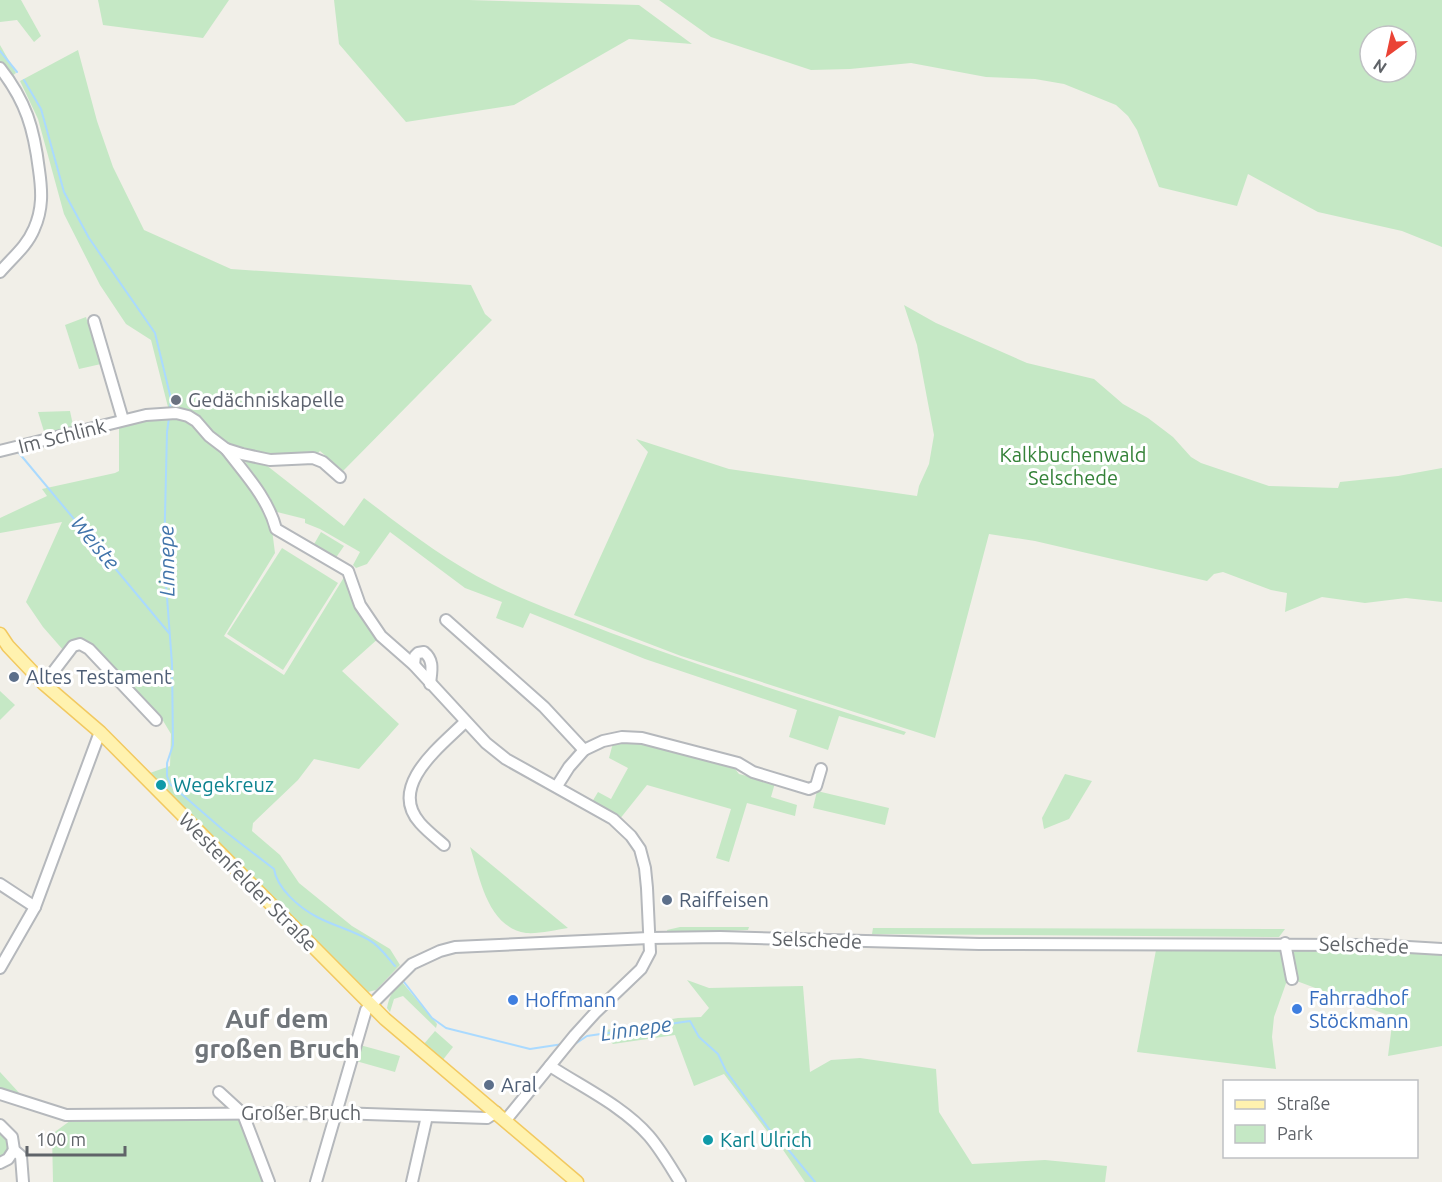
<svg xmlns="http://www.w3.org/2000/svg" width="1442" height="1182" font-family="Ubuntu,sans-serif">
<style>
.green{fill:#c5e8c5;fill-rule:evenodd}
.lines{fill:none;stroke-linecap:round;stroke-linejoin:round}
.stream{stroke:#aadaff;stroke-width:2}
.minor-casing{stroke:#b5b8bc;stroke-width:14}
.major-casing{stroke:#f2c960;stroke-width:15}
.minor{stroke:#fff;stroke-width:10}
.major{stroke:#fff2af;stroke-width:12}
.worship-dot{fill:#6b7280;stroke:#fff;stroke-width:2}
.service-dot{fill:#5c6f8a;stroke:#fff;stroke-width:2}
.culture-dot{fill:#0f9aa8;stroke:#fff;stroke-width:2}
.shop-dot{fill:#3f7fe0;stroke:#fff;stroke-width:2}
.labels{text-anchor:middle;stroke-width:6;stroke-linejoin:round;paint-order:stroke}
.worship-label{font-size:20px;fill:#5b616d;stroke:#fff;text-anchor:start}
.street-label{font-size:20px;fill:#5f6368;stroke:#fff}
.park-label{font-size:20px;fill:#348238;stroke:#fff}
.service-label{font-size:20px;fill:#4e5e75;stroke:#fff;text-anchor:start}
.culture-label{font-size:20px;fill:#0d838f;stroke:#fff;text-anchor:start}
.shop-label{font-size:20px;fill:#366cbe;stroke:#fff;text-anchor:start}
.water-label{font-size:21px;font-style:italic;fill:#4174aa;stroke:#fff}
.district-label{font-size:26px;font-weight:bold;fill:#70757a;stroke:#fff}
</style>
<rect width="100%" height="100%" fill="#f1efe8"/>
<!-- green -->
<g class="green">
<path d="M 0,0 L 21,0 L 41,36 L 34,42 L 17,20 L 0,22 Z"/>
<path d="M 98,0 L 229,0 L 203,38 L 103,25 Z"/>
<path d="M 334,0 L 469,0 L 639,5 L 692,44 L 629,39 L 514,105 L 406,122 L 339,44 Z"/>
<path d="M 659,0 L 1442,0 L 1442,247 L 1402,231 L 1318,212 L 1248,174 L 1237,206 L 1159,187 L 1137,130 L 1128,116 L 1116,105 L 1064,84 L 1035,79 L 986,77 L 911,63 L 850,69 L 811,70 L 711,37 ZM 1370,36 L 1406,36 L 1406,72 L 1370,72 Z"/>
<path d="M 0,45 L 16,73 L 12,76 L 0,61 Z"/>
<path d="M 78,50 L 97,121 L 113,167 L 144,230 L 231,269 L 471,285 L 485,314 L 492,320 L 343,471 L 338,472 L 341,469 L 320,451 L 317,454 L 279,459 L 231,448 L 200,423 L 165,411 L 168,407 L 151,340 L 126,324 L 100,285 L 64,214 L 38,119 L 20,81 Z"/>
<path d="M 904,305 L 936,323 L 1027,363 L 1094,379 L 1123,404 L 1148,418 L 1173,437 L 1191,457 L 1201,463 L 1269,486 L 1338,488 L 1340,482 L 1398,476 L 1442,468 L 1442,602 L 1406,598 L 1365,603 L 1322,597 L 1285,612 L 1287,593 L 1271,590 L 1223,572 L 1214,574 L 1207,581 L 1035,541 L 989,534 L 935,738 L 681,656 L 574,615 L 648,452 L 636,439 L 729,469 L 917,496 L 919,486 L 929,464 L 934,435 L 917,345 Z"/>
<path d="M 86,317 L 101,364 L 79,369 L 65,325 Z"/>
<path d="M 70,411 L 74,430 L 46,438 L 38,412 Z"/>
<path d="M 148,417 L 185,418 L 222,448 L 270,514 L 275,553 L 224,636 L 284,675 L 346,574 L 380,637 L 342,671 L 399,724 L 359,769 L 314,759 L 298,780 L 253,823 L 252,831 L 280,855 L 299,883 L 352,926 L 390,949 L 400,965 L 376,990 L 368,992 L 355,984 L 147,774 L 170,766 L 171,734 L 162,719 L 89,644 L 64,651 L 43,627 L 26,602 L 62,522 L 0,533 L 0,518 L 47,496 L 42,489 L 115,473 L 119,471 L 119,424 Z"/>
<path d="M 244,460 L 261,461 L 344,526 L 364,498 C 405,529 446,561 492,584 C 523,600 556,612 588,624 C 692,665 800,697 906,732 L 904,735 L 839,716 L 828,750 L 789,737 L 797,710 L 645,659 L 530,613 L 523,628 L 496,618 L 502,602 L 465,588 L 390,532 L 367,564 L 356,568 L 353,565 L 360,552 L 320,529 L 305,523 L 305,519 L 273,511 L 267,502 L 271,499 Z"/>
<path d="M 321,532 L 344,546 L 335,559 L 313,546 Z"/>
<path d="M 282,548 L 338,583 L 283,670 L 227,634 Z"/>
<path d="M 0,691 L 15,705 L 0,720 Z"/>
<path d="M 624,740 L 732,765 L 739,774 L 775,783 L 771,797 L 797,805 L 795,816 L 747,803 L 729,862 L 716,858 L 731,809 L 647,785 L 619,820 L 592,802 L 598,792 L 611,799 L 628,768 L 609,758 L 613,743 Z"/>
<path d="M 1065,774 L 1092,781 L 1069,819 L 1044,829 L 1042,818 Z"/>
<path d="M 817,791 L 889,808 L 885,825 L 813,808 Z"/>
<path d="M 470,847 L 568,928 C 555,930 539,934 526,933 C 487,927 480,877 470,847 Z"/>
<path d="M 680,927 L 749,927 L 748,930 L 668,933 L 667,930 Z"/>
<path d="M 873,928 L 1285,929 L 1279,937 L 872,934 Z"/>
<path d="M 1296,946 L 1442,953 L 1442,1046 L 1388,1056 L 1393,1017 L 1294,980 L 1290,953 Z"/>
<path d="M 1280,948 L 1289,975 L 1274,1017 L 1272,1037 L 1276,1069 L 1137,1052 L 1156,950 Z"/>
<path d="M 687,980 L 709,988 L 803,986 L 810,1072 L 831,1060 L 860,1058 L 936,1069 L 939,1112 L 972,1164 L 1045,1160 L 1107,1166 L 1105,1182 L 805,1182 L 779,1144 L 773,1139 L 724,1074 L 694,1086 L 675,1035 L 613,1044 L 600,1031 L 678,1018 L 701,1017 L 709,1008 Z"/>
<path d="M 402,982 L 437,1024 L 436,1028 L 403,996 L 394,999 L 390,1012 L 387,1008 C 389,997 393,989 402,982 Z"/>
<path d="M 435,1031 L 453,1047 L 442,1061 L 423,1045 Z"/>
<path d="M 360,1045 L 400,1056 L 395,1072 L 356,1061 Z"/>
<path d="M 0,1072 L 22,1096 L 0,1088 Z"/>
<path d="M 74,1118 L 241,1118 L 267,1182 L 53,1182 L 52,1134 Z"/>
<path d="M 0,1129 L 10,1139 L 11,1150 L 0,1160 Z"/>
</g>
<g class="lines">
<!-- stream -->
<g class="stream">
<path d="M 0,51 L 17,72"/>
<path d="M 24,80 L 41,109 L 64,192 L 89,238 L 155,333 L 171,399 L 170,410"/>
<path d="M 169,418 L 167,432 L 164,557 L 172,664 L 173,745 L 167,763 L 167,776 L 170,784 L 222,829 L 274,869 C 277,889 300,908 317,917 C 334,926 352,930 369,940 C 380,946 387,957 395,966"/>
<path d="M 19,453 L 169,633"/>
<path d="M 404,982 L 432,1018 L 446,1028 L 530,1049 L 563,1044"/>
<path d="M 572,1046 L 587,1036 L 690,1021 L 699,1037 L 718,1054 L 726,1071 L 772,1133 L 782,1142 L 815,1182"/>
</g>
<defs>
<g id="minor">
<path d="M 0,68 C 26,101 34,129 39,170 C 42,191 43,209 34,229 C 27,246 12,258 0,272"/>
<path d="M 94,321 L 123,420"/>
<path d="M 226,449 C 245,474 268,498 276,529 L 348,571 L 360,605 L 381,636 L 414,665 L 486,743 L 506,759 L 613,819 L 631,836 L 640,849 L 645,868 L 647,888 L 650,952 L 641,969 L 595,1013 L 575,1035 L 505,1121"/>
<path d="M 0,451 L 146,415 L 176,413 L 188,416 L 196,421 L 209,436 L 226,449 L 242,454 L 270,460 L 313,458 L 323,462 L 340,477"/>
<path d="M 446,620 L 544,707 L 584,750"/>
<path d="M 414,665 L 415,656 L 418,653 L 424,652 C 435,661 431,672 430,684"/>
<path d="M 44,684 L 73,646 L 80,644 L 89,649 L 156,720"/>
<path d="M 557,786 L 569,767 L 584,750 L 603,741 L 622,737 L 642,738 L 738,763 L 753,772 L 809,789 L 816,786 L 821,769"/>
<path d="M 444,845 C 436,838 427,831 420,823 C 387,786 441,746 465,722"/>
<path d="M 0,884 L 35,907"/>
<path d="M 1285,943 L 1292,979"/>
<path d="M 0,968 L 35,907 L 100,732"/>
<path d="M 550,1066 C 582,1087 623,1106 649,1136 C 661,1150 670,1166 680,1182"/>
<path d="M 219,1092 L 243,1114 L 269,1182"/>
<path d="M 0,1094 L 66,1115 L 337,1113 L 487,1118 L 496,1112"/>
<path d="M 0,1125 L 12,1137 L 14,1150 L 21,1156 L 23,1182"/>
<path d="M 0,1163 L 8,1159 L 14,1150"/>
<path d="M 316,1182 L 366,1010 L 412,964 L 440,951 L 455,947 L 649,938 L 720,937 L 979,944 L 1375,945 L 1442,949"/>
<path d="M 412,1182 L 427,1116"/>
</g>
<path id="major" d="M 0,634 L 8,646 L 44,684 L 100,732 L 385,1019 L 577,1182"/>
</defs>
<!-- minor casing -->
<use href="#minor" class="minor-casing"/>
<!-- major casing -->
<use href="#major" class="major-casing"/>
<!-- minor -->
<use href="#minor" class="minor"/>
<!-- major -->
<use href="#major" class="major"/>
</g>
<!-- markers -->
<circle class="worship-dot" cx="176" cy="400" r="6"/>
<g class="service-dot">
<circle cx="14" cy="677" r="6"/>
<circle cx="667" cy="900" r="6"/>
<circle cx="489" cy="1085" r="6"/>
</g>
<g class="culture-dot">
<circle cx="161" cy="785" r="6"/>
<circle cx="708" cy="1140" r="6"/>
</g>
<g class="shop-dot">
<circle cx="513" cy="1000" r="6"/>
<circle cx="1297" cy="1009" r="6"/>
</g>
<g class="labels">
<!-- worship labels -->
<g class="worship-label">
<text x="188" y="407">Gedächniskapelle</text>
</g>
<!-- street labels -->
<g class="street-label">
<text transform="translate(62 436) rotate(-14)" y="7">Im Schlink</text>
<text transform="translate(248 882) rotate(45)" y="7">Westenfelder Straße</text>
<text transform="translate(817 940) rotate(2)" y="7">Selschede</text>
<text transform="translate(1364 945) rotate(2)" y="7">Selschede</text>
<text x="301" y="1120">Großer Bruch</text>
</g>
<!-- park labels -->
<g class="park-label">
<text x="1073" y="462">Kalkbuchenwald<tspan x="1073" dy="23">Selschede</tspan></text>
</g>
<!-- service labels -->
<g class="service-label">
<text x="26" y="684">Altes Testament</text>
<text x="679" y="907">Raiffeisen</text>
<text x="501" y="1092">Aral</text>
</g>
<!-- culture labels -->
<g class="culture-label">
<text x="173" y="792">Wegekreuz</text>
<text x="720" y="1147">Karl Ulrich</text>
</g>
<!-- shop labels -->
<g class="shop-label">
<text x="1309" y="1005">Fahrradhof<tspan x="1309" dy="23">Stöckmann</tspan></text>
<text x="525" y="1007">Hoffmann</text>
</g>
<!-- water labels -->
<g class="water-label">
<text transform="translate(95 543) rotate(50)" y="7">Weiste</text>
<text transform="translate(167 561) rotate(-91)" y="7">Linnepe</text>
<text transform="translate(636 1029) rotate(-8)" y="7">Linnepe</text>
</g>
<!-- district labels -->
<g class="district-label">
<text x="277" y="1028">Auf dem<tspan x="277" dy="30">großen Bruch</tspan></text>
</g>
</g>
<!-- legend -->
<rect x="1223" y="1080" width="195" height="78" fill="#ffffff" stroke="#bfc1c3" stroke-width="1.5"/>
<rect x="1235" y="1100" width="30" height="9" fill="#fff2af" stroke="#bfc1c3" stroke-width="1.5"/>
<text x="1277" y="1110" font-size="18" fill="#5f6368">Straße</text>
<rect x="1235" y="1125" width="30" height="18" fill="#c5e8c5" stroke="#bfc1c3" stroke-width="1.5"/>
<text x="1277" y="1140" font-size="18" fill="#5f6368">Park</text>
<!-- north arrow -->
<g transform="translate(1388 54) rotate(213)"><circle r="28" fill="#ffffff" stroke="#bfc1c3" stroke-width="1.5"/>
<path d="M0-4.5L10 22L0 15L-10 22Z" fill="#ea4335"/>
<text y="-9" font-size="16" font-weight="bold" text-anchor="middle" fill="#5f6368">N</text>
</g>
<!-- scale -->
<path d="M27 1146v9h98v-9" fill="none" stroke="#5f6368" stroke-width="3"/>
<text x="36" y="1146" font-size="18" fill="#5f6368" stroke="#ffffff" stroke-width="4.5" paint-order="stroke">100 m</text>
</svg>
